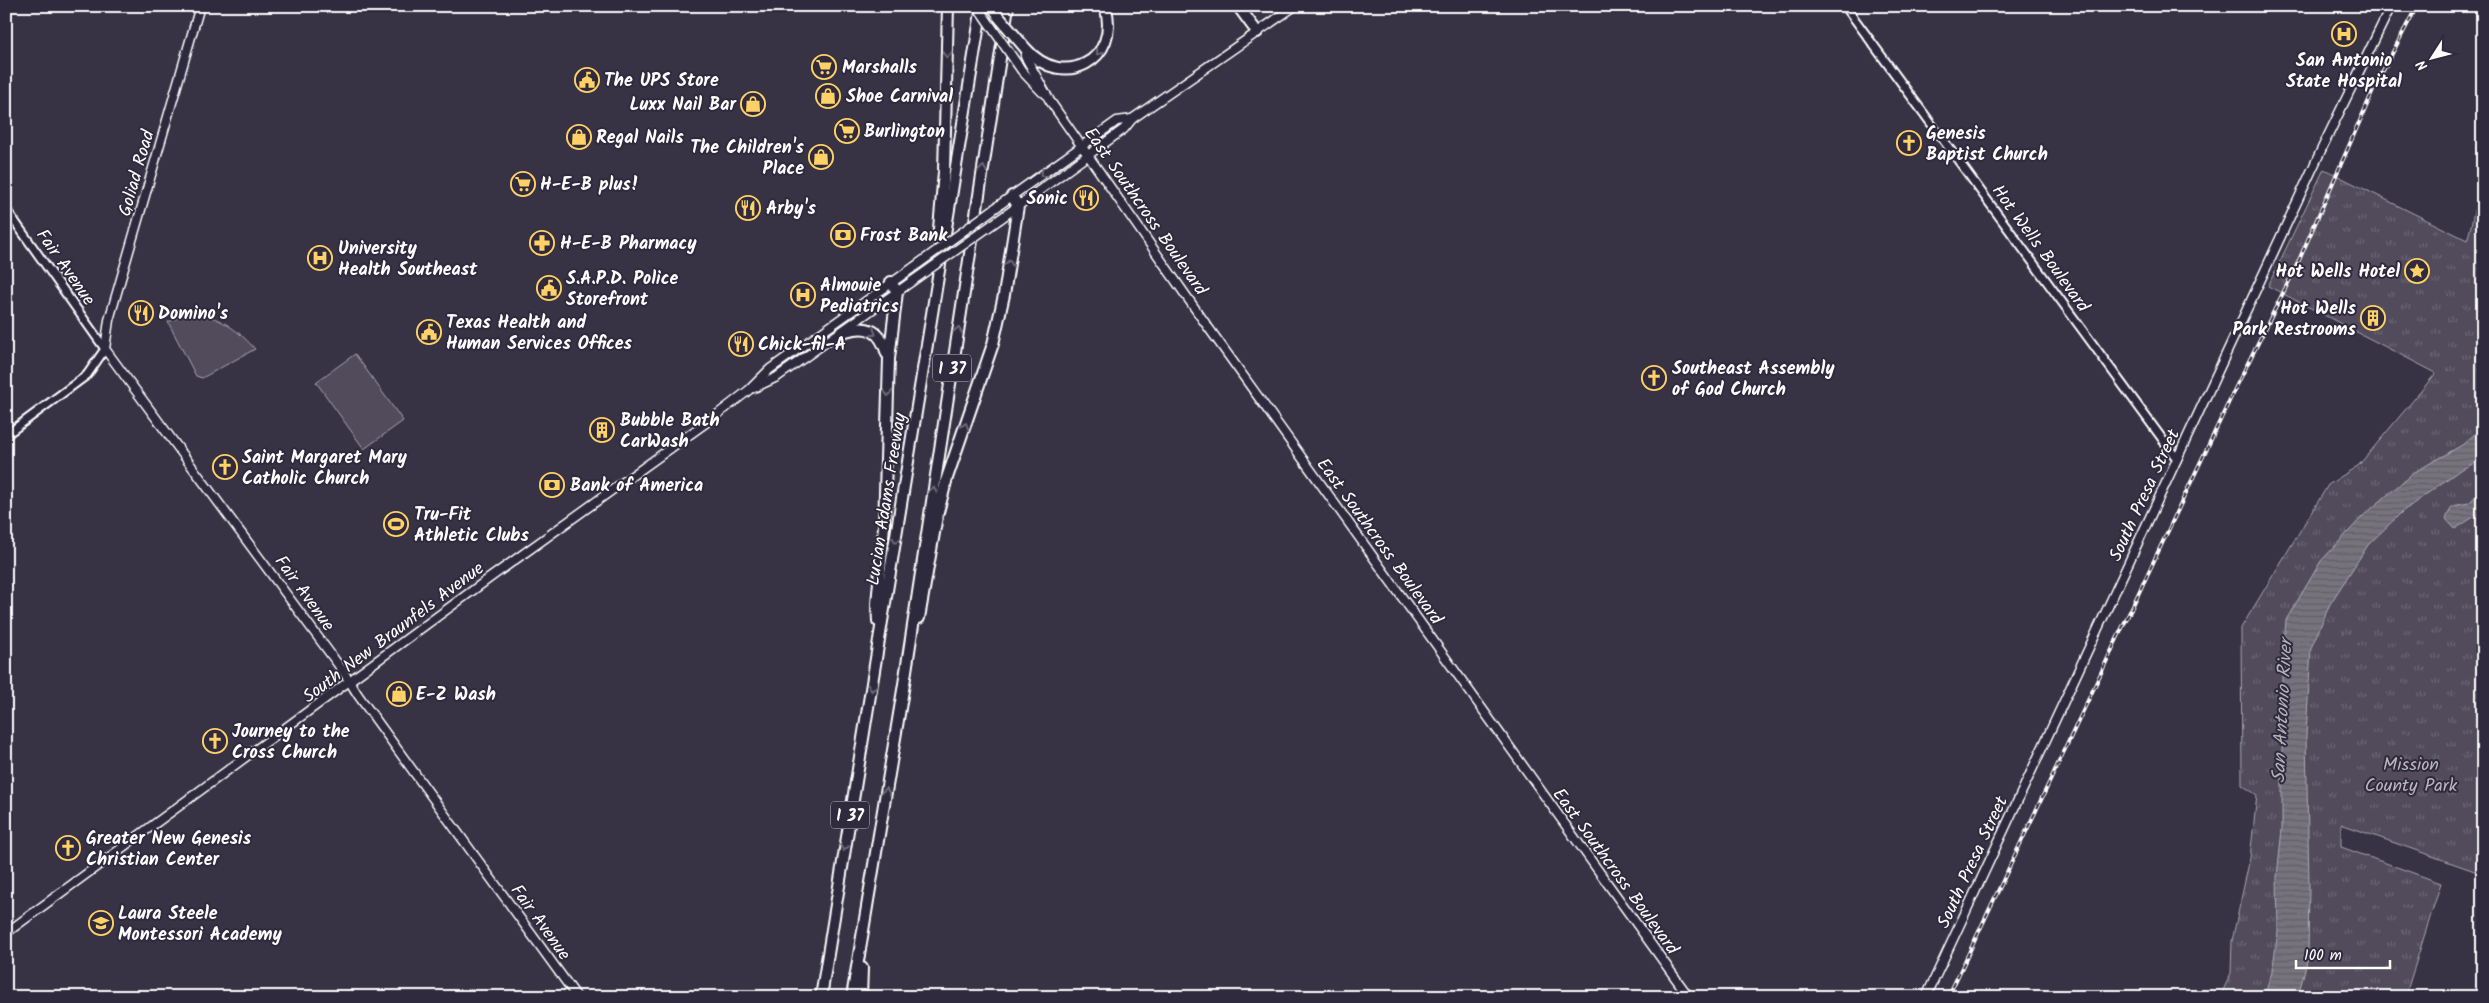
<svg xmlns="http://www.w3.org/2000/svg" width="2489" height="1003" font-family="Kalam,sans-serif">
<style>
.grass{fill:url(#grass-tufts);stroke:#a8a6ae}
.pitch{fill:#514c5c;stroke:#a8a6ae}
.water{fill:url(#water-rules);stroke:#adabb2}
.lines{fill:none;stroke-linecap:round;stroke-linejoin:round}
.tertiary-casing{stroke:#fff;stroke-width:11}
.secondary-casing{stroke:#fff;stroke-width:11}
.motorway-casing{stroke:#fff;stroke-width:14}
.tertiary{stroke:#2f2a3d;stroke-width:7}
.secondary{stroke:#2f2a3d;stroke-width:8}
.motorway{stroke:#2f2a3d;stroke-width:10}
.rail-casing{stroke:#fff;stroke-width:4}
.rail{stroke:#2f2a3d;stroke-width:2;stroke-dasharray:5.5;stroke-linecap:butt}
.secondary-bridge-casing{stroke:#fff;stroke-width:11;stroke-linecap:butt}
.motorway-bridge-casing{stroke:#fff;stroke-width:14;stroke-linecap:butt}
.secondary-bridge{stroke:#2f2a3d;stroke-width:8}
.motorway-bridge{stroke:#2f2a3d;stroke-width:10}
.oneway{stroke:#6d6a77}
.labels{text-anchor:middle;stroke-width:4;stroke-linejoin:round;paint-order:stroke}
.shield{fill:#2f2a3d;stroke:#c1bfc5;stroke-width:1}
.shield-label{font-size:16px;font-weight:bold;fill:#fff}
.poi-label{font-size:18px;font-weight:bold;fill:#fff;stroke:#2f2a3d;text-anchor:start}
.street-label{font-size:18px;fill:#fff;stroke:#2f2a3d}
.park-label{font-size:18px;fill:#b9b7be;stroke:#2f2a3d}
.water-label{font-size:19px;font-style:italic;fill:#b4b2b9;stroke:#2f2a3d}
</style>
<defs>
<pattern id="grass-tufts" width="24" height="20" patternUnits="userSpaceOnUse" patternTransform="scale(1.25)"><rect width="24" height="20" fill="#514c5c"/><path d="M3 7l-1-3M5 7V3M7 7l1-3M15 17l-1-3M17 17v-4M19 17l1-3" fill="none" stroke="#6b6774"/></pattern>
<pattern id="water-rules" width="6" height="5" patternUnits="userSpaceOnUse" patternTransform="scale(1.25)"><rect width="6" height="5" fill="#76737f"/><path d="M0 2.5h6" fill="none" stroke="#5f5e63"/></pattern>
</defs>
<rect width="100%" height="100%" fill="#373345"/>
<filter id="ink" filterUnits="userSpaceOnUse"><feTurbulence type="fractalNoise" baseFrequency=".02" numOctaves="2"/><feDisplacementMap in="SourceGraphic" scale="10" xChannelSelector="R" yChannelSelector="G"/><feConvolveMatrix kernelMatrix="1 2 1 2 8 2 1 2 1" color-interpolation-filters="sRGB"/></filter>
<g filter="url(#ink)">
<!-- grass -->
<path class="grass" d="M 2324,169 L 2467,240 C 2474,220 2474,199 2483,180 L 2483,874 L 2341,824 L 2341,847 L 2441,883 L 2405,997 L 2220,997 L 2231,973 L 2232,941 L 2250,858 L 2257,795 L 2242,785 L 2241,628 L 2328,485 L 2359,465 L 2436,373 L 2268,286 Z"/>
<!-- pitch -->
<g class="pitch">
<path d="M 198,314 C 221,317 240,332 255,349 L 202,378 L 196,376 L 168,322 L 182,316 Z"/>
<path d="M 355,354 L 403,421 L 364,449 L 316,382 Z"/>
</g>
<!-- water -->
<g class="water">
<path d="M 2483,427 L 2483,459 L 2460,470 L 2403,511 L 2368,545 L 2330,604 L 2311,648 L 2306,735 L 2309,883 L 2308,957 L 2298,997 L 2264,997 L 2272,972 L 2278,932 L 2277,876 L 2282,829 L 2282,662 L 2286,620 L 2321,561 L 2363,516 L 2413,473 L 2462,445 Z"/>
<path d="M 2483,488 L 2483,511 L 2455,529 L 2446,519 L 2452,506 L 2469,503 Z"/>
</g>
<g class="lines">
<defs>
<g id="tertiary">
<path d="M 1845,6 L 2177,459"/>
<path d="M 6,209 L 105,349 L 87,375 L 6,435"/>
</g>
<g id="secondary">
<path d="M 200,6 L 109,320 L 105,349 L 343,671 L 358,695 L 577,997"/>
<path d="M 991,6 L 998,16"/>
<path d="M 1025,56 L 1050,101 L 1203,320 L 1689,997"/>
<path d="M 1022,71 L 1042,92"/>
<path d="M 1002,203 L 1117,121 L 1132,119"/>
<path d="M 1000,219 L 1124,129 L 1132,119 L 1295,6"/>
<path d="M 754,388 L 777,377 L 911,282"/>
<path d="M 6,933 L 491,577 L 714,417 L 749,390 L 770,369 L 914,267"/>
<path d="M 1926,997 L 2324,144 L 2391,6"/>
</g>
<g id="motorway">
<path d="M 1238,6 L 1257,32"/>
<path d="M 1026,49 C 1063,91 1122,60 1105,6"/>
<path d="M 938,240 L 944,172 L 948,6"/>
<path d="M 843,332 C 867,324 880,329 887,354"/>
<path d="M 919,618 L 937,516 L 947,478 L 993,344 L 1004,295 L 1018,206 L 1012,196"/>
<path d="M 878,621 L 877,604 L 884,526 L 889,359 L 897,292 L 891,282"/>
<path d="M 821,997 L 982,6"/>
<path d="M 852,997 L 904,684 L 1008,6"/>
<path d="M 861,997 L 862,968"/>
</g>
</defs>
<!-- tertiary casing -->
<use href="#tertiary" class="tertiary-casing"/>
<!-- secondary casing -->
<use href="#secondary" class="secondary-casing"/>
<!-- motorway casing -->
<use href="#motorway" class="motorway-casing"/>
<!-- tertiary -->
<use href="#tertiary" class="tertiary"/>
<!-- secondary -->
<use href="#secondary" class="secondary"/>
<!-- motorway -->
<use href="#motorway" class="motorway"/>
<defs>
<path id="rail" d="M 1948,997 L 2234,391 L 2296,267 L 2376,84 L 2417,6"/>
</defs>
<!-- rail casing -->
<use href="#rail" class="rail-casing"/>
<!-- rail -->
<use href="#rail" class="rail"/>
<defs>
<g id="secondary-bridge">
<path d="M 977,6 L 1022,71"/>
<path d="M 914,267 L 1002,203"/>
<path d="M 911,282 L 1000,219"/>
</g>
<path id="motorway-bridge" d="M 998,16 L 1026,49"/>
</defs>
<!-- secondary-bridge casing -->
<use href="#secondary-bridge" class="secondary-bridge-casing"/>
<!-- motorway-bridge casing -->
<use href="#motorway-bridge" class="motorway-bridge-casing"/>
<!-- secondary-bridge -->
<use href="#secondary-bridge" class="secondary-bridge"/>
<!-- motorway-bridge -->
<use href="#motorway-bridge" class="motorway-bridge"/>
</g>
<!-- one-way arrows -->
<defs><path id="oneway-chevron" d="M-2-3.5L2.5 0L-2 3.5" fill="none" stroke-width="1.6" stroke-linecap="round" stroke-linejoin="round" transform="scale(1.25)"/></defs>
<g class="oneway">
<use href="#oneway-chevron" transform="translate(1099 52) rotate(128)"/>
<use href="#oneway-chevron" transform="translate(947 55) rotate(92)"/>
<use href="#oneway-chevron" transform="translate(983 169) rotate(-81)"/>
<use href="#oneway-chevron" transform="translate(1043 174) rotate(144)"/>
<use href="#oneway-chevron" transform="translate(1009 263) rotate(-81)"/>
<use href="#oneway-chevron" transform="translate(958 330) rotate(-81)"/>
<use href="#oneway-chevron" transform="translate(873 333) rotate(33)"/>
<use href="#oneway-chevron" transform="translate(888 393) rotate(92)"/>
<use href="#oneway-chevron" transform="translate(965 426) rotate(-71)"/>
<use href="#oneway-chevron" transform="translate(933 490) rotate(-81)"/>
<use href="#oneway-chevron" transform="translate(896 540) rotate(99)"/>
<use href="#oneway-chevron" transform="translate(872 688) rotate(99)"/>
<use href="#oneway-chevron" transform="translate(886 791) rotate(-81)"/>
<use href="#oneway-chevron" transform="translate(844 848) rotate(100)"/>
</g>
</g>
<!-- icons -->
<defs>
<symbol id="hospital-ring" viewBox="-11 -11 22 22"><circle r="9.5" fill="#2f2a3d" stroke="#ffd166" stroke-width="1.5"/><path d="M-5-5h3v3.5h4V-5h3V5h-3V1.5h-4V5h-3Z" fill="#ffd166"/></symbol>
<symbol id="supermarket-ring" viewBox="-11 -11 22 22"><circle r="9.5" fill="#2f2a3d" stroke="#ffd166" stroke-width="1.5"/><path d="M-6-5.5h2.5l.6 2H6L4.5 2H-2.5L-4.4-4H-6ZM-1.5 3.2a1.3 1.3 0 1 0 .1 0ZM3 3.2a1.3 1.3 0 1 0 .1 0Z" fill="#ffd166"/></symbol>
<symbol id="civic-ring" viewBox="-11 -11 22 22"><circle r="9.5" fill="#2f2a3d" stroke="#ffd166" stroke-width="1.5"/><path d="M-.6-6.5H3V-4.5H.6V-3L4-1V1h2V6H-6V1h2V-1L-.6-3ZM-1.2 2.5V6h2.4V2.5Z" fill="#ffd166"/></symbol>
<symbol id="shop-ring" viewBox="-11 -11 22 22"><circle r="9.5" fill="#2f2a3d" stroke="#ffd166" stroke-width="1.5"/><path d="M-5-2.5h2.3a2.7 3.5 0 0 1 5.4 0H5L5.5 6h-11ZM-1.5-2.5h3a1.5 2.3 0 0 0-3 0Z" fill="#ffd166"/></symbol>
<symbol id="church-ring" viewBox="-11 -11 22 22"><circle r="9.5" fill="#2f2a3d" stroke="#ffd166" stroke-width="1.5"/><path d="M-1.2-6h2.4v3.5h3.3v2.4h-3.3V6h-2.4V-.1h-3.3v-2.4h3.3Z" fill="#ffd166"/></symbol>
<symbol id="restaurant-ring" viewBox="-11 -11 22 22"><circle r="9.5" fill="#2f2a3d" stroke="#ffd166" stroke-width="1.5"/><path d="M-5-6h1v4h1v-4h1v4h1v-4h1v5L-1.5 .5V6h-2V.5L-5-1ZM5-6V6H3V1.5H1.5Q1.5-4 5-6Z" fill="#ffd166"/></symbol>
<symbol id="bank-ring" viewBox="-11 -11 22 22"><circle r="9.5" fill="#2f2a3d" stroke="#ffd166" stroke-width="1.5"/><path d="M-6-4H6V4H-6ZM0-2.3a2.3 2.3 0 1 0 0 4.6a2.3 2.3 0 1 0 0-4.6Z" fill="#ffd166"/></symbol>
<symbol id="pharmacy-ring" viewBox="-11 -11 22 22"><circle r="9.5" fill="#2f2a3d" stroke="#ffd166" stroke-width="1.5"/><path d="M-2-6h4v4h4v4h-4v4h-4v-4h-4v-4h4Z" fill="#ffd166"/></symbol>
<symbol id="sight-ring" viewBox="-11 -11 22 22"><circle r="9.5" fill="#2f2a3d" stroke="#ffd166" stroke-width="1.5"/><path d="M0-6L1.8-2.2L6-1.7L2.9 1.2L3.7 5.4L0 3.3L-3.7 5.4L-2.9 1.2L-6-1.7L-1.8-2.2Z" fill="#ffd166"/></symbol>
<symbol id="building-ring" viewBox="-11 -11 22 22"><circle r="9.5" fill="#2f2a3d" stroke="#ffd166" stroke-width="1.5"/><path d="M-4-6H4V6H1V3H-1V6H-4ZM-2.5-4.3h1.7v1.8h-1.7ZM.8-4.3h1.7v1.8H.8ZM-2.5-1h1.7V.8h-1.7ZM.8-1h1.7V.8H.8Z" fill="#ffd166"/></symbol>
<symbol id="stadium-ring" viewBox="-11 -11 22 22"><circle r="9.5" fill="#2f2a3d" stroke="#ffd166" stroke-width="1.5"/><path d="M0-5a6.5 5 0 1 0 0 10a6.5 5 0 1 0 0-10ZM-3.5-1.8h7v3.6h-7Z" fill="#ffd166"/></symbol>
<symbol id="school-ring" viewBox="-11 -11 22 22"><circle r="9.5" fill="#2f2a3d" stroke="#ffd166" stroke-width="1.5"/><path d="M0-5L7-2L0 1L-7-2ZM-4 1L0 2.5L4 1V4Q0 6-4 4Z" fill="#ffd166"/></symbol>
</defs>
<g fill-rule="evenodd">
<use href="#hospital-ring" x="2330" y="20" width="28" height="28"/>
<use href="#supermarket-ring" x="810" y="53" width="28" height="28"/>
<use href="#civic-ring" x="573" y="66" width="28" height="28"/>
<use href="#shop-ring" x="814" y="82" width="28" height="28"/>
<use href="#shop-ring" x="739" y="90" width="28" height="28"/>
<use href="#supermarket-ring" x="833" y="117" width="28" height="28"/>
<use href="#shop-ring" x="565" y="123" width="28" height="28"/>
<use href="#church-ring" x="1895" y="129" width="28" height="28"/>
<use href="#shop-ring" x="807" y="143" width="28" height="28"/>
<use href="#supermarket-ring" x="509" y="170" width="28" height="28"/>
<use href="#restaurant-ring" x="1072" y="184" width="28" height="28"/>
<use href="#restaurant-ring" x="734" y="194" width="28" height="28"/>
<use href="#bank-ring" x="829" y="221" width="28" height="28"/>
<use href="#pharmacy-ring" x="528" y="229" width="28" height="28"/>
<use href="#hospital-ring" x="306" y="244" width="28" height="28"/>
<use href="#sight-ring" x="2403" y="257" width="28" height="28"/>
<use href="#civic-ring" x="535" y="274" width="28" height="28"/>
<use href="#hospital-ring" x="789" y="281" width="28" height="28"/>
<use href="#restaurant-ring" x="127" y="299" width="28" height="28"/>
<use href="#building-ring" x="2359" y="304" width="28" height="28"/>
<use href="#civic-ring" x="415" y="318" width="28" height="28"/>
<use href="#restaurant-ring" x="727" y="330" width="28" height="28"/>
<use href="#church-ring" x="1640" y="364" width="28" height="28"/>
<use href="#building-ring" x="588" y="416" width="28" height="28"/>
<use href="#church-ring" x="211" y="453" width="28" height="28"/>
<use href="#bank-ring" x="538" y="471" width="28" height="28"/>
<use href="#stadium-ring" x="382" y="510" width="28" height="28"/>
<use href="#shop-ring" x="385" y="680" width="28" height="28"/>
<use href="#church-ring" x="201" y="727" width="28" height="28"/>
<use href="#church-ring" x="54" y="834" width="28" height="28"/>
<use href="#school-ring" x="87" y="909" width="28" height="28"/>
</g>
<g class="labels">
<!-- shield labels -->
<g class="shield">
<rect x="933" y="354.5" width="38" height="27" rx="4"/>
<rect x="831" y="801.5" width="38" height="27" rx="4"/>
</g>
<g class="shield-label">
<text x="952" y="374">I 37</text>
<text x="850" y="821">I 37</text>
</g>
<!-- poi labels -->
<g class="poi-label">
<text x="2344" y="66" text-anchor="middle">San Antonio<tspan x="2344" dy="21">State Hospital</tspan></text>
<text x="842" y="73">Marshalls</text>
<text x="604" y="86">The UPS Store</text>
<text x="846" y="102">Shoe Carnival</text>
<text x="736" y="110" text-anchor="end">Luxx Nail Bar</text>
<text x="864" y="137">Burlington</text>
<text x="1926" y="139">Genesis<tspan x="1926" dy="21">Baptist Church</tspan></text>
<text x="596" y="143">Regal Nails</text>
<text x="804" y="153" text-anchor="end">The Children's<tspan x="804" dy="21">Place</tspan></text>
<text x="540" y="190">H-E-B plus!</text>
<text x="1068" y="204" text-anchor="end">Sonic</text>
<text x="766" y="214">Arby's</text>
<text x="860" y="241">Frost Bank</text>
<text x="560" y="249">H-E-B Pharmacy</text>
<text x="338" y="254">University<tspan x="338" dy="21">Health Southeast</tspan></text>
<text x="2400" y="277" text-anchor="end">Hot Wells Hotel</text>
<text x="566" y="284">S.A.P.D. Police<tspan x="566" dy="21">Storefront</tspan></text>
<text x="820" y="291">Almouie<tspan x="820" dy="21">Pediatrics</tspan></text>
<text x="2356" y="314" text-anchor="end">Hot Wells<tspan x="2356" dy="21">Park Restrooms</tspan></text>
<text x="158" y="319">Domino's</text>
<text x="446" y="328">Texas Health and<tspan x="446" dy="21">Human Services Offices</tspan></text>
<text x="758" y="350">Chick-fil-A</text>
<text x="1672" y="374">Southeast Assembly<tspan x="1672" dy="21">of God Church</tspan></text>
<text x="620" y="426">Bubble Bath<tspan x="620" dy="21">CarWash</tspan></text>
<text x="242" y="463">Saint Margaret Mary<tspan x="242" dy="21">Catholic Church</tspan></text>
<text x="570" y="491">Bank of America</text>
<text x="414" y="520">Tru-Fit<tspan x="414" dy="21">Athletic Clubs</tspan></text>
<text x="416" y="700">E-Z Wash</text>
<text x="232" y="737">Journey to the<tspan x="232" dy="21">Cross Church</tspan></text>
<text x="86" y="844">Greater New Genesis<tspan x="86" dy="21">Christian Center</tspan></text>
<text x="118" y="919">Laura Steele<tspan x="118" dy="21">Montessori Academy</tspan></text>
</g>
<!-- street labels -->
<g class="street-label">
<text transform="translate(136 173) rotate(-74)" y="6">Goliad Road</text>
<text transform="translate(1146 211) rotate(55)" y="6">East Southcross Boulevard</text>
<text transform="translate(2041 248) rotate(54)" y="6">Hot Wells Boulevard</text>
<text transform="translate(66 267) rotate(55)" y="6">Fair Avenue</text>
<text transform="translate(2144 495) rotate(-65)" y="6">South Presa Street</text>
<text transform="translate(886 499) rotate(-81)" y="6">Lucian Adams Freeway</text>
<text transform="translate(1380 541) rotate(54)" y="6">East Southcross Boulevard</text>
<text transform="translate(305 593) rotate(54)" y="6">Fair Avenue</text>
<text transform="translate(393 632) rotate(-37)" y="6">South New Braunfels Avenue</text>
<text transform="translate(1972 862) rotate(-65)" y="6">South Presa Street</text>
<text transform="translate(1616 871) rotate(54)" y="6">East Southcross Boulevard</text>
<text transform="translate(541 922) rotate(54)" y="6">Fair Avenue</text>
</g>
<!-- park labels -->
<g class="park-label">
<text x="2411" y="770">Mission<tspan x="2411" dy="21">County Park</tspan></text>
</g>
<!-- water labels -->
<g class="water-label">
<text transform="translate(2281 711) rotate(-87)" y="7">San Antonio River</text>
</g>
</g>
<!-- margin -->
<rect width="2489" height="1003" fill="none" stroke="#2f2a3d" stroke-width="25"/>
<rect x="12" y="12" width="2464" height="978" fill="none" stroke="#fff" stroke-width="2" filter="url(#ink)"/>
<!-- north arrow -->
<g transform="translate(2432 58) rotate(234)" stroke="#2f2a3d" stroke-width="4" paint-order="stroke">
<path d="M0-4L9 19L0 12L-9 19Z" fill="#ffffff"/>
<text y="-8" font-size="14" font-weight="bold" text-anchor="middle" fill="#ffffff">N</text>
</g>
<!-- scale -->
<path d="M2296 960v8h94v-8" fill="none" stroke="#ffffff" stroke-width="2.5"/>
<text x="2304" y="960" font-size="15" fill="#ffffff" stroke="#2f2a3d" stroke-width="4" paint-order="stroke">100 m</text>
</svg>
